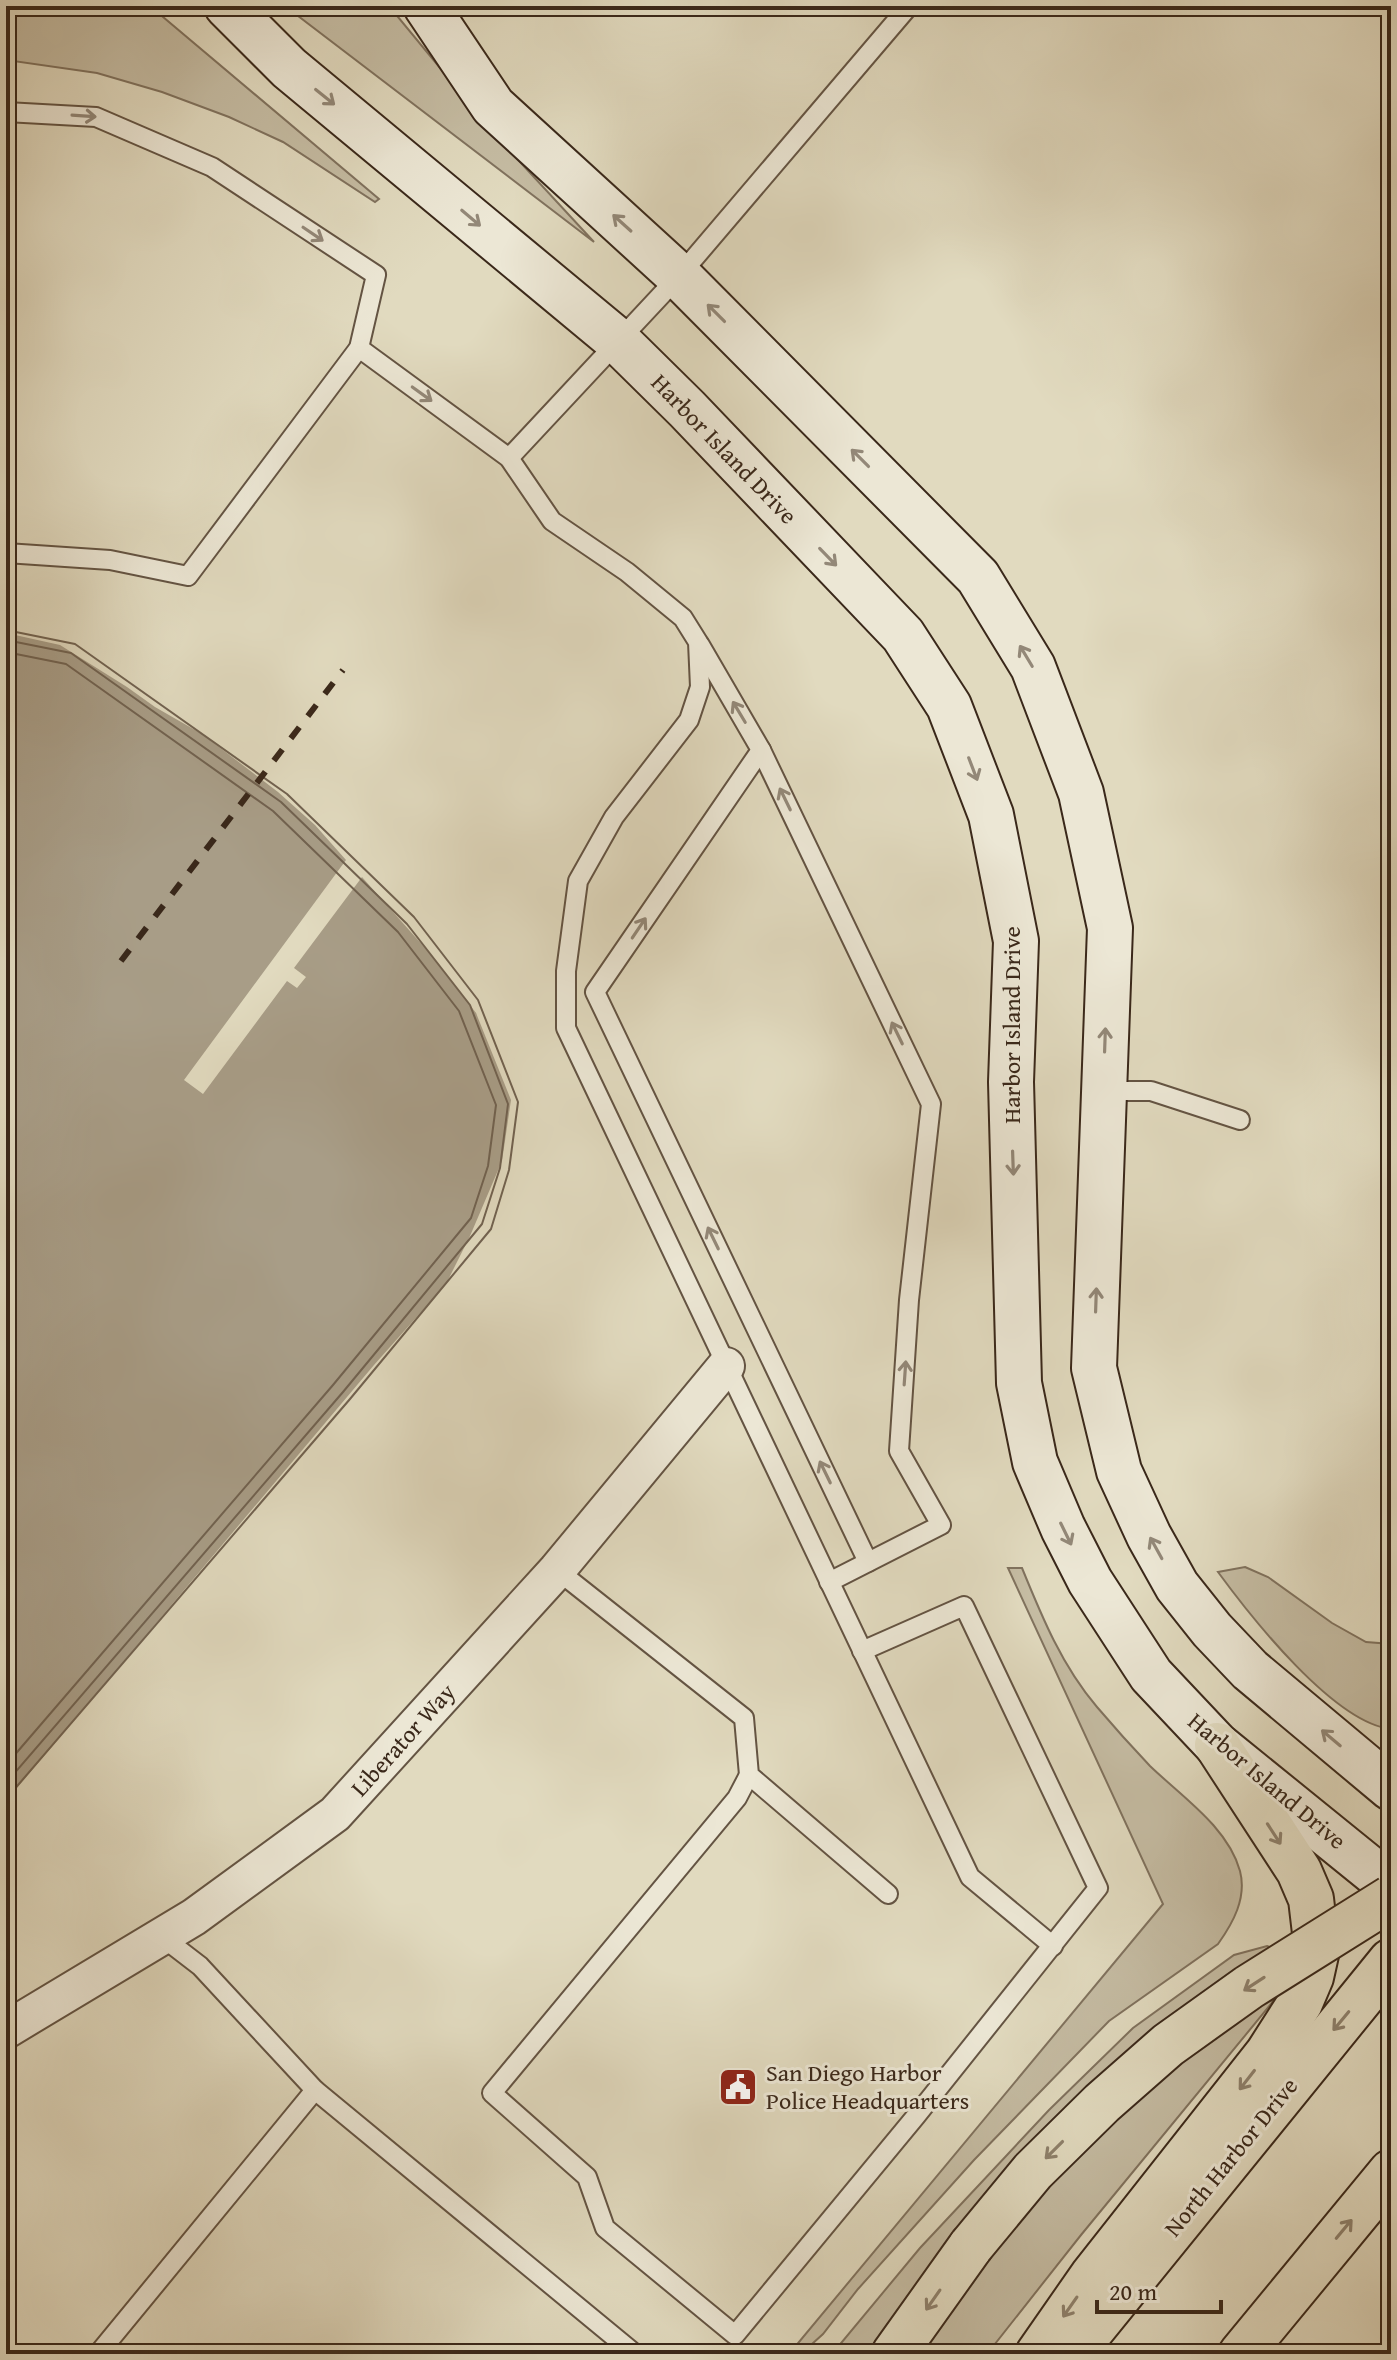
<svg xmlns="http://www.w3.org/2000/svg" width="1397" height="2360" font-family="'Gentium Book Plus',serif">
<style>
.green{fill:#c5bca3;stroke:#80725e;stroke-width:2}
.water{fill:#a89d87;stroke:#7c6e5b;stroke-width:2}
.pier{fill:#e1dabf}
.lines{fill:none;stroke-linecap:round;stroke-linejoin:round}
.shore{stroke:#716250;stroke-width:2}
.lane-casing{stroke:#645443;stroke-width:22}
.street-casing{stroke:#645443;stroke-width:40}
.secondary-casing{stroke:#3a281a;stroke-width:48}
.primary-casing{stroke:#3a281a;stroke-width:48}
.lane{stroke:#ece7d5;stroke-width:18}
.street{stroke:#ece7d5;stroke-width:36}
.secondary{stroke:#ece7d5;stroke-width:44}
.primary{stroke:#e1dabf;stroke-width:44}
.rail{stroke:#3a281a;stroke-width:6;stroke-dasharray:14 14;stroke-linecap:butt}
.primary-bridge-casing{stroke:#3a281a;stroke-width:48;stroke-linecap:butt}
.primary-bridge{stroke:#e1dabf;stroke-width:44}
.oneway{stroke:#938878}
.oneway2{stroke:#8e816c}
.labels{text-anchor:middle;stroke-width:6;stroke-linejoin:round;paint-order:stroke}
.street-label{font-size:24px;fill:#3a281a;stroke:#ece7d5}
.poi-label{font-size:24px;fill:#3a281a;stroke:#ece7d5;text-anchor:start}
</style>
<rect width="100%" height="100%" fill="#e1dabf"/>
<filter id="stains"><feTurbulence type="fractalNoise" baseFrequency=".0025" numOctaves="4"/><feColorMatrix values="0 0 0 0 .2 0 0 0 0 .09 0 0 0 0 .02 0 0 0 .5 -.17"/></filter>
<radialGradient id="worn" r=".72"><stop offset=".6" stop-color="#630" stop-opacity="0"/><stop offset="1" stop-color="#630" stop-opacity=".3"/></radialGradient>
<!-- green -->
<g class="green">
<path d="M 6,6 L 150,6 L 379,199 L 375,202 L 283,142 L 229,117 L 162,92 L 97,73 L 6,60 Z"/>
<path d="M 285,6 L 389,6 L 497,137 L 594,242 Z"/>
<path d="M 1245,1567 L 1268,1577 L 1332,1623 L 1366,1642 L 1391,1644 L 1391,1729 C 1334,1723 1251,1617 1218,1572 Z"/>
<path d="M 1008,1568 L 1022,1568 C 1042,1617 1062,1666 1097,1707 C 1114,1727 1132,1747 1150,1766 C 1181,1796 1228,1827 1240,1871 C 1247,1898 1233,1923 1218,1944 L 1109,2021 L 974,2160 L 858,2289 L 823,2334 L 801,2354 L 789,2354 L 1163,1904 Z"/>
<path d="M 1267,1946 L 1284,1952 L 1285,1978 L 1271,2004 L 1081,2235 L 987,2354 L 832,2354 L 920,2248 L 1049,2110 L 1133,2028 L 1234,1955 Z"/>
</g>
<!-- water -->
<path class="water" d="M 6,622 L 78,636 L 292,788 L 420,912 L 527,1101 L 499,1233 L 6,1811 Z"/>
<!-- pier -->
<path class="pier" d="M 6,618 L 80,633 L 295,785 L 423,909 L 489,994 L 531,1101 L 521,1173 L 502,1235 L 359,1407 L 6,1815 L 6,1801 L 374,1365 L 446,1284 L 470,1236 L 502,1161 L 511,1100 L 476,1013 L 433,957 L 362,877 L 294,968 L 306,977 L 297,988 L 287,981 L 203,1094 L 184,1080 L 346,860 L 315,825 L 278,792 L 202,734 L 155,707 L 127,687 L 60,645 L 6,633 Z"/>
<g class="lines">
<!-- shore -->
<g class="shore">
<path d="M 6,630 L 75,644 L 287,794 L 414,917 L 478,1000 L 518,1102 L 509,1170 L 491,1229 L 350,1399 L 6,1799"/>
<path d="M 6,640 L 71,653 L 281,802 L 407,924 L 470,1005 L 508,1104 L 500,1168 L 482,1224 L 343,1392 L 6,1783"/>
<path d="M 6,652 L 66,664 L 273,811 L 398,932 L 459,1011 L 496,1105 L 488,1166 L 471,1218 L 333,1385 L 6,1765"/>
</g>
<defs>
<g id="lane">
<path d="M 6,112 L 96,117 L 212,167 L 376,275 L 359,348 L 188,576 L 110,560 L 6,553"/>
<path d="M 359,348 L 509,458 L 552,521 L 627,572 L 683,618 L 698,642 L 700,687 L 689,720 L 614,817 L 578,881 L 566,971 L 566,1028 L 970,1877 L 1053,1946"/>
<path d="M 509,458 L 679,276 L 909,6"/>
<path d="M 700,645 L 761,750 L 595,992 L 868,1562"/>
<path d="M 761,750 L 931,1104 L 909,1300 L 899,1451 L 941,1525 L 829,1582"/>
<path d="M 1103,1091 L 1151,1091 L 1240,1120"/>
<path d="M 557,1570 L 744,1718 L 749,1775 L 888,1894"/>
<path d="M 749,1775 L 737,1798 L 492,2093 L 587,2177 L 605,2228 L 735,2335 L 916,2116 L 1098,1888 L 964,1606 L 862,1651"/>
<path d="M 161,1936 L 200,1966 L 315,2090 L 635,2354"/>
<path d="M 98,2354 L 315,2090"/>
</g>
<path id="street" d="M 6,2030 L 194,1917 L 335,1814 L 557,1570 L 726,1366"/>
<g id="secondary">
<path d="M 227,6 L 289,68 L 618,341 L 687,409 L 903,635 L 949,706 L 991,815 L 1016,941 L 1011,1082 L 1019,1383 L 1035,1462 L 1063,1528 L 1090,1581 L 1151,1675 L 1217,1745 L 1391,1886"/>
<path d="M 426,6 L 493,106 L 679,276 L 978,577 L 1033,667 L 1081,793 L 1110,928 L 1094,1368 L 1119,1471 L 1149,1536 L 1177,1586 L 1212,1630 L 1250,1670 L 1391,1788"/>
</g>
<g id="primary">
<path d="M 894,2354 L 971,2246"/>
<path d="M 1038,2354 L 1093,2275 L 1268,2053 L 1300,2003 L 1311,1977 L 1317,1950 L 1311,1899 L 1299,1871 L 1217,1745"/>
<path d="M 1072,2354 L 1391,1961"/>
<path d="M 1241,2354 L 1391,2172"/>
</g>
</defs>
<!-- lane casing -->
<use href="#lane" class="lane-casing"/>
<!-- street casing -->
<use href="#street" class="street-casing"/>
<!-- secondary casing -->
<use href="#secondary" class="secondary-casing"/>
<!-- primary casing -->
<use href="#primary" class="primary-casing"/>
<!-- lane -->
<use href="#lane" class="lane"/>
<!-- street -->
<use href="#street" class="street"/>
<!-- secondary -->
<use href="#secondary" class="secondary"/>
<!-- primary -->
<use href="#primary" class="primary"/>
<!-- rail -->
<path class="rail" d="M 121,961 L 343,670"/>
<defs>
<path id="primary-bridge" d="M 971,2246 L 1033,2171 L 1102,2103 L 1168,2045 L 1249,1987 L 1391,1898"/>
</defs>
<!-- primary-bridge casing -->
<use href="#primary-bridge" class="primary-bridge-casing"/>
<!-- primary-bridge -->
<use href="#primary-bridge" class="primary-bridge"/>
</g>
<!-- one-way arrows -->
<defs><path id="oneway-shaft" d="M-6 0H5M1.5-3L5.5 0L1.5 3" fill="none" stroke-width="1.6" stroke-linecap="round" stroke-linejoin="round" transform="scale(2)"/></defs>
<g class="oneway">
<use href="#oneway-shaft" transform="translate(325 97) rotate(39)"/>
<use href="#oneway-shaft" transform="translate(84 116) rotate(4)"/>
<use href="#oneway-shaft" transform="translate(471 218) rotate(40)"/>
<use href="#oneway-shaft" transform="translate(622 223) rotate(-138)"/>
<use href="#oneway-shaft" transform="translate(313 234) rotate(34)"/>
<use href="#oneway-shaft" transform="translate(716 313) rotate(-135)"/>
<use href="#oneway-shaft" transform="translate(422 394) rotate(36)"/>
<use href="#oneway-shaft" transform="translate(860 458) rotate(-135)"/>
<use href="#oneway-shaft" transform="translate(828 557) rotate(46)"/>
<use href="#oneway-shaft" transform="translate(1026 656) rotate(-121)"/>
<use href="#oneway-shaft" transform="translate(739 712) rotate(-121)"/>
<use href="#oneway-shaft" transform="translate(973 769) rotate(69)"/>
<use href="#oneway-shaft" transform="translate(785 799) rotate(-116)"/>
<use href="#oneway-shaft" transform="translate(639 928) rotate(-56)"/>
<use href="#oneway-shaft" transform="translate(897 1033) rotate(-116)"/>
<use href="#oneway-shaft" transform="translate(1105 1040) rotate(-88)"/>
<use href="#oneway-shaft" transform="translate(1013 1163) rotate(88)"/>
<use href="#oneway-shaft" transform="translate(713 1238) rotate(-116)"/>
<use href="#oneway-shaft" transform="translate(1096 1300) rotate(-88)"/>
<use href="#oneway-shaft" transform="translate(905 1373) rotate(-86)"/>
<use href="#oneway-shaft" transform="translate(825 1472) rotate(-116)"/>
<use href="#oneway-shaft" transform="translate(1066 1534) rotate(64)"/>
<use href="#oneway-shaft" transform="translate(1156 1548) rotate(-119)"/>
<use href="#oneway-shaft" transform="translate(1331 1738) rotate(-140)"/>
</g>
<g class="oneway2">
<use href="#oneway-shaft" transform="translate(1274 1834) rotate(57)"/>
<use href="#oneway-shaft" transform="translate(1254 1984) rotate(147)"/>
<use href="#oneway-shaft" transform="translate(1341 2021) rotate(130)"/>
<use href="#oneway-shaft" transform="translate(1247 2080) rotate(128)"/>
<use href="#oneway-shaft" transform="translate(1054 2150) rotate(135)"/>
<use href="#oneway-shaft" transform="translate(1344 2229) rotate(-50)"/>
<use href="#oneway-shaft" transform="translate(933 2300) rotate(125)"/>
<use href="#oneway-shaft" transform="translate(1070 2307) rotate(125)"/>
</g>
<!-- icons -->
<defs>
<symbol id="civic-square" viewBox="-11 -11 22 22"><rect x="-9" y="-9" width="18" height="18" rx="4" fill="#8f2418" stroke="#ece7d5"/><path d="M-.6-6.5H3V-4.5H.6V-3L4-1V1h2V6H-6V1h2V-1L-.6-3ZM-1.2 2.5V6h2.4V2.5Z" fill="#fff"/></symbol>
</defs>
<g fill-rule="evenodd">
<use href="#civic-square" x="716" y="2065" width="44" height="44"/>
</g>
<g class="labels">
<!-- street labels -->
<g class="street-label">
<text transform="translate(724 449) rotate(46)" y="8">Harbor Island Drive</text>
<text transform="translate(1012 1025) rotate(-90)" y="8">Harbor Island Drive</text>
<text transform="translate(403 1740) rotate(-48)" y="8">Liberator Way</text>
<text transform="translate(1267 1781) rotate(40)" y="8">Harbor Island Drive</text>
<text transform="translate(1231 2157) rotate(-51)" y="8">North Harbor Drive</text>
</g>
<!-- poi labels -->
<g class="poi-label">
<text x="766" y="2081">San Diego Harbor<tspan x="766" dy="28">Police Headquarters</tspan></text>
</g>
</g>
<!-- margin -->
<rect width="1397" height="2360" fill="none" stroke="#e1dabf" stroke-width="32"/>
<rect x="8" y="8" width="1381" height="2344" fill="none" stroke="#3a281a" stroke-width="4"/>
<rect x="16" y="16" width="1365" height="2328" fill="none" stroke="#3a281a" stroke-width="2"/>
<!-- scale -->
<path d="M1097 2300v12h124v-12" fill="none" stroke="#3a281a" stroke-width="4"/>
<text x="1109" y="2300" font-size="24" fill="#3a281a" stroke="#ece7d5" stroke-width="6" paint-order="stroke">20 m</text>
<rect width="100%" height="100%" filter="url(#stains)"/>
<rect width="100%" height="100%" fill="url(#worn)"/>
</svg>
